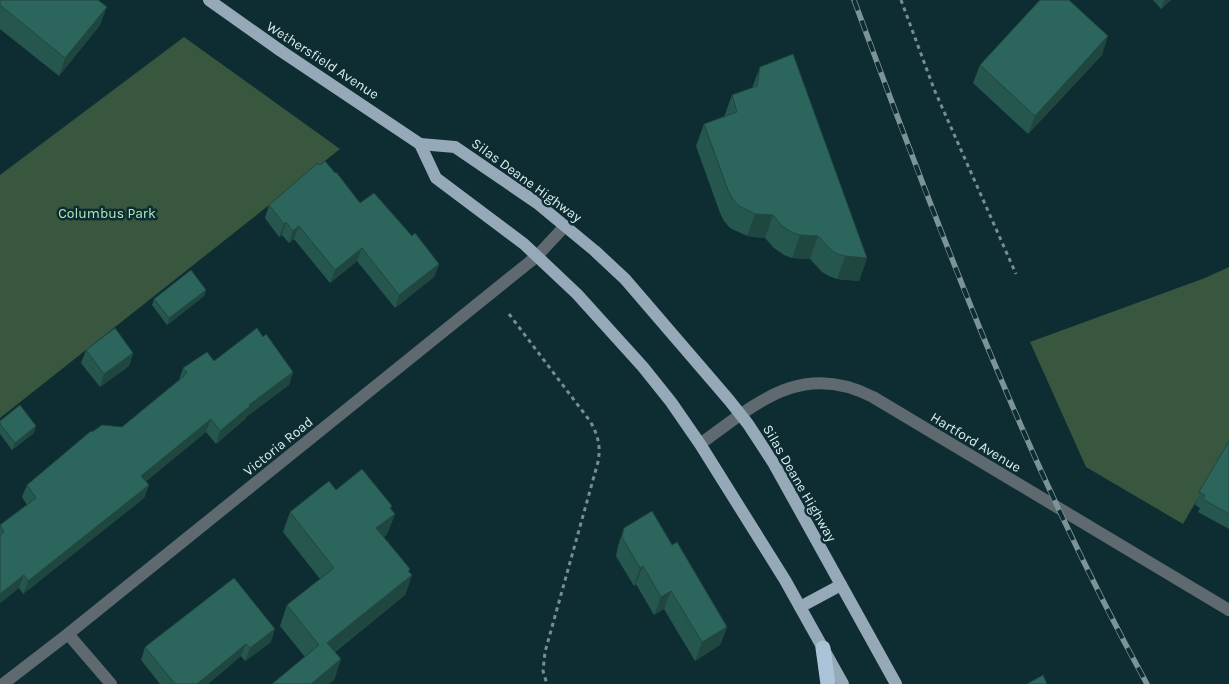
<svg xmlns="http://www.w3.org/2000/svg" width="1229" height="684" font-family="Karla,sans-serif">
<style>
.green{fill:#39573e}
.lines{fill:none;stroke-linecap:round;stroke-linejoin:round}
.path{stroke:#768e92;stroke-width:3;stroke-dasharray:4 4;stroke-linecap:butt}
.minor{stroke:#5f6970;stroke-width:12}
.tertiary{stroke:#5f6970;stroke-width:12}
.primary{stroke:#95a9b9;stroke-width:12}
.motorway{stroke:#abc3d6;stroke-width:15}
.rail-casing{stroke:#7c9498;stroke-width:5.5}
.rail{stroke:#0e2d32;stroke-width:4;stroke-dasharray:11;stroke-linecap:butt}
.wall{fill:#26574e}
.shaded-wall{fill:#1f4740}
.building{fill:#2c655b;stroke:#1f4740}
.labels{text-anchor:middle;stroke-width:5;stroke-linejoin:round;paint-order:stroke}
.street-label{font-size:14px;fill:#daecef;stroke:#0e2d32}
.park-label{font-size:14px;fill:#b0ecb9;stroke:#0e2d32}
</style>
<rect width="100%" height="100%" fill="#0e2d32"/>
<!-- green -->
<g class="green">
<path d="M 184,37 L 340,149 L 0,418 L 0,175 Z"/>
<path d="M 1229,267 L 1229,444 L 1183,524 L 1086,467 L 1030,342 L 1205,278 Z"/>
</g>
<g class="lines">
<!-- path -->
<g class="path">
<path d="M 901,0 L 934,89 L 1016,274"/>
<path d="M 509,314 L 590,421 C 598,435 601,446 598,462 L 545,652 L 543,671 L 547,684"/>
</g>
<!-- minor -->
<g class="minor">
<path d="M 68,634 L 111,684"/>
<path d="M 3,684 L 68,634 L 537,256 L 565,226"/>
</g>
<!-- tertiary -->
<path class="tertiary" d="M 700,444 C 756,404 801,360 873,397 L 1229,610"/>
<!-- primary -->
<g class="primary">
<path d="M 209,0 L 281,51 L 420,144 L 436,178 L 524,244 L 577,294 L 643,367 L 671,402 L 700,444 L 785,580 L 843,684"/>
<path d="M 420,144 L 455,147 L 537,203 L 595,251 L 625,279 L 729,400 L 748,424 L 774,464 L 896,684"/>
<path d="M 800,607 L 841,585"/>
</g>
<!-- motorway -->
<path class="motorway" d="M 823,648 L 828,684"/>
<defs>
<path id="rail" d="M 854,0 C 940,233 1027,466 1147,684"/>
</defs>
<!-- rail casing -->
<use href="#rail" class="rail-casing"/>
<!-- rail -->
<use href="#rail" class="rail"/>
</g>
<!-- wall -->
<g class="wall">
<path d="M 0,0 L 100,25 L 59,76 L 0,29 Z"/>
<path d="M 1153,0 L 1171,0 L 1161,9 Z"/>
<path d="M 1102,55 L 1028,134 L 973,83 L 980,65 Z"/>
<path d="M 760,67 L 867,258 L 859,281 L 837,279 L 829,276 L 822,272 L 810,259 L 792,258 L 784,255 L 774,248 L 765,238 L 747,236 L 730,228 L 724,221 L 720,213 L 696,146 L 704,124 L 724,117 L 732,95 L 752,88 Z"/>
<path d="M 360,203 L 412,236 L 439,264 L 434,277 L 395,308 L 357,261 L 330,283 L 294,239 L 289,243 L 282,235 L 279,237 L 265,218 L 269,205 Z"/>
<path d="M 206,290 L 204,296 L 167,325 L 152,305 L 154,299 Z"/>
<path d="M 263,337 L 293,372 L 289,385 L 246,417 L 245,419 L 216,444 L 206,432 L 146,481 L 149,485 L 144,498 L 23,594 L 19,588 L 0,603 L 0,525 L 27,505 L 22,497 L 27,485 L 92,432 L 122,427 L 179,380 L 183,368 L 214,361 Z"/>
<path d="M 86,350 L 133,353 L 129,366 L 100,387 L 81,363 Z"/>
<path d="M 0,421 L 34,433 L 12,450 L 0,434 Z"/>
<path d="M 1229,441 L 1229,529 L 1198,512 L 1200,508 L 1195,505 L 1199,492 Z"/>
<path d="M 336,490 L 391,509 L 395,514 L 387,534 L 384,537 L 410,569 L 409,572 L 412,575 L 405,595 L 335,652 L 341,659 L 334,680 L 328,684 L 272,684 L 305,657 L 280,626 L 287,605 L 320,579 L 283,532 L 290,512 Z"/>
<path d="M 624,528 L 672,545 L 727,627 L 720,645 L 695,661 L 664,609 L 654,615 L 636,584 L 634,586 L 616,556 L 618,546 Z"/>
<path d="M 271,642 L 245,661 L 241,656 L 208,684 L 160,684 L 141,660 L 145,647 Z"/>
</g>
<!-- shaded-wall -->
<g class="shaded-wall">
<path d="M 1164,0 L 1171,0 L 1161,9 Z"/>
<path d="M 107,7 L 100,25 L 59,76 L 65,58 Z"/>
<path d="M 1108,36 L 1102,55 L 1028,134 L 1035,116 Z"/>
<path d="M 755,214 L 773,215 L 765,238 L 747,236 Z"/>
<path d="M 286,222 L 282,235 L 279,237 L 284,224 Z"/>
<path d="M 299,226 L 294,239 L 289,243 L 293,231 Z"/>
<path d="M 800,235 L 818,236 L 810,259 L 792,258 Z"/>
<path d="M 362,248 L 357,261 L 330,283 L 335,270 Z"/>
<path d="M 845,256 L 867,258 L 859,281 L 837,279 Z"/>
<path d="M 439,264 L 434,277 L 395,308 L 399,295 Z"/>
<path d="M 206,290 L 204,296 L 167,325 L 169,318 Z"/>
<path d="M 133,353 L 129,366 L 100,387 L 104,374 Z"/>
<path d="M 293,372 L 289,385 L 246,417 L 245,419 L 216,444 L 220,431 L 249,405 Z"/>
<path d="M 211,419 L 206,432 L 137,489 L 141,476 Z"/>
<path d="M 36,426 L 34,433 L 12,450 L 15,443 Z"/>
<path d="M 149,485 L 144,498 L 23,594 L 28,581 Z"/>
<path d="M 392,506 L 387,520 L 395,514 L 387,534 L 369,548 L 376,528 Z"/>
<path d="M 643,566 L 636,584 L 634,586 L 640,568 Z"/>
<path d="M 410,569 L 407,579 L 412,575 L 405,595 L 320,663 L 327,643 Z"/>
<path d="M 24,575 L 19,588 L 0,603 L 0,594 Z"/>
<path d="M 671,591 L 664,609 L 654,615 L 661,597 Z"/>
<path d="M 727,627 L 720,645 L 695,661 L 702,642 Z"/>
<path d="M 275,629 L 271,642 L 245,661 L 250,648 Z"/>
<path d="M 246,644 L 241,656 L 208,684 L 197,684 Z"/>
<path d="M 341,659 L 334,680 L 328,684 L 311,684 Z"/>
</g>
<!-- building -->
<g class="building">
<path d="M 0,0 L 98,0 L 107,7 L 65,58 L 0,5 Z"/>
<path d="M 1040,0 L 1069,0 L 1108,36 L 1035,116 L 980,65 Z"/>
<path d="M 793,54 L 867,258 L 845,256 L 837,254 L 831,250 L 818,236 L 800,235 L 793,233 L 782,226 L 773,215 L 755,214 L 739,206 L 732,198 L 728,190 L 704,124 L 737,112 L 732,95 L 757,86 L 760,67 Z"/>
<path d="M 325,161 L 335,173 L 336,172 L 360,203 L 374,193 L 412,236 L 415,233 L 439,264 L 399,295 L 362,248 L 335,270 L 299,226 L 293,231 L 286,222 L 284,224 L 269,205 L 318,163 L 320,165 Z"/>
<path d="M 191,270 L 206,290 L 169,318 L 154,299 Z"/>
<path d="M 115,328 L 133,353 L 104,374 L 86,350 Z"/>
<path d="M 257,328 L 263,337 L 266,334 L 293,372 L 249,405 L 250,406 L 220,431 L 211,419 L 141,476 L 149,485 L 28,581 L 24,575 L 0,594 L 0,535 L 4,532 L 0,525 L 36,498 L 27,485 L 91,431 L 92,432 L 102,425 L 122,427 L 183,377 L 187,372 L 183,368 L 207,352 L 214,361 Z"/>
<path d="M 20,405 L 36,426 L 15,443 L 0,424 L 0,421 Z"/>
<path d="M 1229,441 L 1229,514 L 1203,499 L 1205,495 L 1199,492 Z"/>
<path d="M 362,469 L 392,506 L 390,508 L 395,514 L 376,528 L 410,569 L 408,571 L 412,575 L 327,643 L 341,659 L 311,684 L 272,684 L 319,645 L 287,605 L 334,568 L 290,512 L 329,481 L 336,490 Z"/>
<path d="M 652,511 L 672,545 L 677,542 L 727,627 L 702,642 L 671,591 L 661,597 L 643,566 L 640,568 L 622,537 L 624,528 Z"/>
<path d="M 234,578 L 275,629 L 250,648 L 246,644 L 197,684 L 175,684 L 145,647 Z"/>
<path d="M 1043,675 L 1047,684 L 1027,684 Z"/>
</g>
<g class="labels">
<!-- street labels -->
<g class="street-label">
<text transform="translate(323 60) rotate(33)" y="5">Wethersfield Avenue</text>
<text transform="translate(527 180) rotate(36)" y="5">Silas Deane Highway</text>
<text transform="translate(976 442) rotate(31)" y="5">Hartford Avenue</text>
<text transform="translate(278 446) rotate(-39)" y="5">Victoria Road</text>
<text transform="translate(800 483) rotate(60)" y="5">Silas Deane Highway</text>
</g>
<!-- park labels -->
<g class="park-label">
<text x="107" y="218">Columbus Park</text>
</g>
</g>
</svg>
